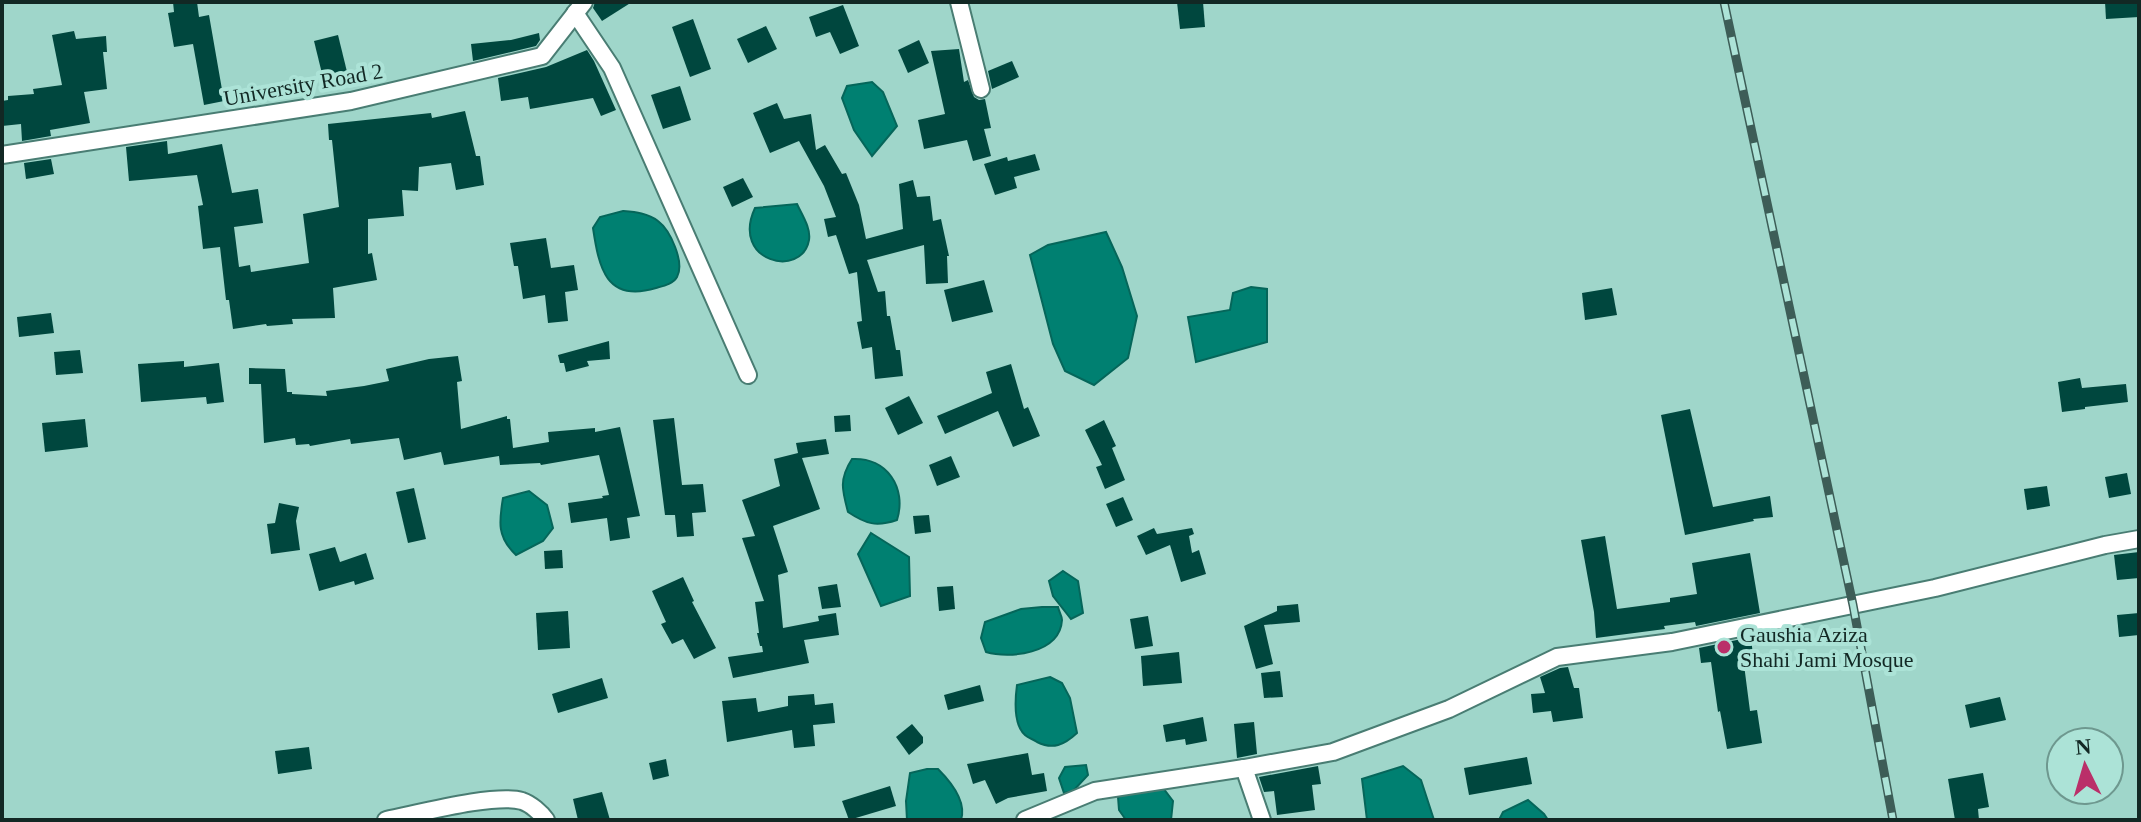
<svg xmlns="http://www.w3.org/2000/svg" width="2141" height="822" font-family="'Times New Roman',serif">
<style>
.water{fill:#008071;stroke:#05665a;stroke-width:2}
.building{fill:#00473e}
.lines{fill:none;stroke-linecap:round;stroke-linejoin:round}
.street-casing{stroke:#497d73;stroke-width:20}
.street{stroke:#fff;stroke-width:16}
.rail-casing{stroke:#3d5d57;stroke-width:9}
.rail{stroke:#ace3d7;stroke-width:6;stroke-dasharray:18;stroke-linecap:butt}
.poi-dot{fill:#ba2f69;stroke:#ace3d7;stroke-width:3}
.labels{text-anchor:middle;stroke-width:8;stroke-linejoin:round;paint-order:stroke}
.street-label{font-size:22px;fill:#122824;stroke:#ace3d7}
.poi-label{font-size:22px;fill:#122824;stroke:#ace3d7;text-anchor:start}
</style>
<rect width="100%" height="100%" fill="#9fd6ca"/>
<!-- water -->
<g class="water">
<path d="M 872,82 L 883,92 L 897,126 L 872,156 L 854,130 L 842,98 L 847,86 Z"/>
<path d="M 797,204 C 802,215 811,228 809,240 C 802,279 730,262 755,208 Z"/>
<path d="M 623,211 C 635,212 648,213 658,221 C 670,230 685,262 677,277 C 673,284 663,286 656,288 C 606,303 599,268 593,228 L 600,217 Z"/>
<path d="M 1106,232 L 1122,267 L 1137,316 L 1128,358 L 1094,385 L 1065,371 L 1053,344 L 1030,255 L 1048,245 Z"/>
<path d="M 1251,287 L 1267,289 L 1267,342 L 1196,362 L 1188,317 L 1230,310 L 1233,293 Z"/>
<path d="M 852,459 C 887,457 907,488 897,520 C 876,527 866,524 848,512 C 842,490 839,479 852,459 Z"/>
<path d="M 529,491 L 547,505 L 553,528 L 543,541 L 516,555 C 497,537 499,522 503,498 Z"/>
<path d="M 871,533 L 909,557 L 910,596 L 881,606 L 858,554 Z"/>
<path d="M 1063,571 L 1078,581 L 1083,613 L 1071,619 L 1053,596 L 1049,581 Z"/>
<path d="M 1042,607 L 1058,607 C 1059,612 1062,616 1062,620 C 1060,654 1009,659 986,652 L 981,638 L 985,622 L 1021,609 Z"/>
<path d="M 1050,677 L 1062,683 L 1070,698 L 1077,733 C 1064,745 1053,750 1037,742 C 1033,739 1028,738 1025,735 C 1013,724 1015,700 1017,685 Z"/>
<path d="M 1086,765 L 1088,775 L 1073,791 L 1064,793 L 1059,778 L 1065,767 Z"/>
<path d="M 1403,766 L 1421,780 L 1434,820 L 1367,820 L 1362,779 Z"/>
<path d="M 927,769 L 938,769 C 951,782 967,801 961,820 L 907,820 L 906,801 L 910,773 Z"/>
<path d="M 1141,788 L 1163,788 L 1173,801 L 1171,820 L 1126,820 L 1119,810 L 1118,797 Z"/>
<path d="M 1528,800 L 1544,814 L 1548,820 L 1499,820 L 1503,812 Z"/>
</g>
<!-- building -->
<g class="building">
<path d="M 173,2 L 197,2 L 199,17 L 209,15 L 224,101 L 204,105 L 193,44 L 174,47 L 168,13 L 174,12 Z"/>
<path d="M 595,2 L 632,2 L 602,21 L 593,8 Z"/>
<path d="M 1177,2 L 1203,2 L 1205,27 L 1180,29 Z"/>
<path d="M 2105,2 L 2139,2 L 2139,17 L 2106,19 Z"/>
<path d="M 843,5 L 859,46 L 840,54 L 830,32 L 816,37 L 809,17 Z"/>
<path d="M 693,19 L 711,69 L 690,77 L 672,27 Z"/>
<path d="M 766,26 L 777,49 L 748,63 L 737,39 Z"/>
<path d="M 74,31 L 76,39 L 106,36 L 107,52 L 103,52 L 107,89 L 84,92 L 90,123 L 50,130 L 51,136 L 22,141 L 21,124 L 2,126 L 2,101 L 8,100 L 8,96 L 34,94 L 33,89 L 62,85 L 52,35 Z"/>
<path d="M 539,33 L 540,40 L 536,46 L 473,61 L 471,44 L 511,40 Z"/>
<path d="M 338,35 L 350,84 L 326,90 L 314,41 Z"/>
<path d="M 919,40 L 929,63 L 908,73 L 898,50 Z"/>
<path d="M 959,49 L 964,82 L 968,80 L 974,97 L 979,100 L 985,99 L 991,128 L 984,129 L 991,156 L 973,161 L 967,140 L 924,149 L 918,120 L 945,114 L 931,51 Z"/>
<path d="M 587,50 L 594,61 L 616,110 L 601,116 L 593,98 L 530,109 L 528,97 L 501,101 L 498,78 L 546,67 Z"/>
<path d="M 1012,61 L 1019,77 L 992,89 L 988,71 Z"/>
<path d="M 680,86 L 691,120 L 663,129 L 651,95 Z"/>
<path d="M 777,103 L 784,119 L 811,114 L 816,150 L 825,145 L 842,174 L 846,173 L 859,205 L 866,239 L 903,229 L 899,184 L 913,180 L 917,197 L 930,196 L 933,221 L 941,219 L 949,256 L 947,256 L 948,283 L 926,284 L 924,245 L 867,260 L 878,292 L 885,291 L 887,316 L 890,316 L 896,350 L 900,350 L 903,376 L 875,379 L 872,347 L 862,349 L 857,322 L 862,321 L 857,272 L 849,274 L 836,235 L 828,237 L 824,219 L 836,217 L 824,186 L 799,141 L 770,153 L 753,113 Z"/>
<path d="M 465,111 L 476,156 L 480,156 L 484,185 L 456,190 L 451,163 L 419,167 L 418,191 L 402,190 L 404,216 L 368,219 L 368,254 L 372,253 L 377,280 L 333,288 L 335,318 L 292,319 L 293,324 L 267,326 L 266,324 L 233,329 L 229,300 L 226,300 L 220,247 L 203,249 L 198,206 L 203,205 L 197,175 L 129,181 L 126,147 L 167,141 L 168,154 L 222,144 L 232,193 L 258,189 L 263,223 L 234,227 L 239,267 L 250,265 L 251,272 L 309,263 L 303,214 L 339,207 L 332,140 L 329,140 L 328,124 L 431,113 L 432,118 Z"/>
<path d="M 1035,154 L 1040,170 L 1014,177 L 1017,188 L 995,195 L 984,164 L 1007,157 L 1008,161 Z"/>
<path d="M 51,159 L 54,174 L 26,179 L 24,163 Z"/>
<path d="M 743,178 L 753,197 L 732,207 L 723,187 Z"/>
<path d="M 546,238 L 551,268 L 574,265 L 578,290 L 565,292 L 568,321 L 548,323 L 545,295 L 523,299 L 518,266 L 514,266 L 510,243 Z"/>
<path d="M 984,280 L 993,312 L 952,322 L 944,290 Z"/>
<path d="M 1612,288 L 1617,315 L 1585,320 L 1582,293 Z"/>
<path d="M 51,313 L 54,333 L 19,337 L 17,317 Z"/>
<path d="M 609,341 L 610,359 L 587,361 L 589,366 L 566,372 L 564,363 L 560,363 L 558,355 Z"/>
<path d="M 80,350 L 83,373 L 56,375 L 54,352 Z"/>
<path d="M 458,356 L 462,381 L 457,382 L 461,429 L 507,416 L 507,419 L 510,419 L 513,448 L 549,442 L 548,432 L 595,428 L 595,432 L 620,427 L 640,516 L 627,518 L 630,538 L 610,541 L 607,518 L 571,523 L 568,503 L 603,498 L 602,496 L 609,495 L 599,455 L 541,465 L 540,463 L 500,465 L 499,456 L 444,465 L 441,452 L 404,460 L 399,438 L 351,444 L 350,439 L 310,446 L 309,444 L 296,445 L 295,438 L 264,443 L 261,384 L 249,384 L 249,368 L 285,369 L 287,392 L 292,392 L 292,394 L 327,396 L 326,391 L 364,386 L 389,381 L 386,369 L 429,359 Z"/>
<path d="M 184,361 L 184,367 L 219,363 L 224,402 L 207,404 L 206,397 L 141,402 L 138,364 Z"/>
<path d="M 1011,364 L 1024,409 L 1028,407 L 1040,436 L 1013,447 L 998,411 L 945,434 L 937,416 L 992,393 L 986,372 Z"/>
<path d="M 2080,378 L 2082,388 L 2126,384 L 2128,402 L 2085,407 L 2085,409 L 2062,412 L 2058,382 Z"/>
<path d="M 909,396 L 923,423 L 898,435 L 885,408 Z"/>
<path d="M 1690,409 L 1713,507 L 1770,496 L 1773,517 L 1753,519 L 1754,521 L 1685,535 L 1661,415 Z"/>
<path d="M 850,415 L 851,431 L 835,432 L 834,416 Z"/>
<path d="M 674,418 L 682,485 L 703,484 L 706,512 L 692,513 L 694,536 L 677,537 L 675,515 L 665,515 L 653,420 Z"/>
<path d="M 85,419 L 88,447 L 45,452 L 42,423 Z"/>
<path d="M 1104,420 L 1116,446 L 1112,448 L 1125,480 L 1105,489 L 1096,467 L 1102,465 L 1085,430 Z"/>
<path d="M 826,439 L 829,454 L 802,458 L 820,509 L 773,526 L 788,572 L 778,575 L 783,628 L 819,621 L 818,616 L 836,613 L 839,635 L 804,640 L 809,663 L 733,678 L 728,657 L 763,652 L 762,646 L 760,646 L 757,633 L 759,633 L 755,602 L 764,601 L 742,538 L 755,536 L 742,500 L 780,486 L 774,459 L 798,453 L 796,443 Z"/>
<path d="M 951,456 L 960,477 L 937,486 L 929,465 Z"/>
<path d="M 2127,473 L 2131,494 L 2109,498 L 2105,477 Z"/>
<path d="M 2047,486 L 2050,506 L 2027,510 L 2024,489 Z"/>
<path d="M 414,488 L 426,539 L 408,543 L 396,492 Z"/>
<path d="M 1123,497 L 1133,520 L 1116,527 L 1106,504 Z"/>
<path d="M 279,503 L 299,507 L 296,521 L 300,550 L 271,554 L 267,524 L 275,523 Z"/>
<path d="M 929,515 L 931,532 L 915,534 L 913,516 Z"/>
<path d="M 1154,528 L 1157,534 L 1192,528 L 1194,534 L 1189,536 L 1192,553 L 1199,550 L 1206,574 L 1181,582 L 1170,545 L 1146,555 L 1137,536 Z"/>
<path d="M 1605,536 L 1617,609 L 1670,602 L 1670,598 L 1697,594 L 1692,563 L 1750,553 L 1760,613 L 1696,626 L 1695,622 L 1664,626 L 1665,629 L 1596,638 L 1594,612 L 1581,540 Z"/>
<path d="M 335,547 L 340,562 L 366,553 L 374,579 L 355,585 L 354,581 L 319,591 L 309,554 Z"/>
<path d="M 562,550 L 563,568 L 545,569 L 544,551 Z"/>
<path d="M 2139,552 L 2139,578 L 2117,580 L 2114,555 Z"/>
<path d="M 683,577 L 694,601 L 692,602 L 716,648 L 694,659 L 683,639 L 672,644 L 661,624 L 666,622 L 652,591 Z"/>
<path d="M 837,584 L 841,607 L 822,609 L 818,587 Z"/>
<path d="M 953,586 L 955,609 L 939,611 L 937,587 Z"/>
<path d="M 1298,604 L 1300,622 L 1264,625 L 1273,664 L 1256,669 L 1244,626 L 1277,611 L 1277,606 Z"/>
<path d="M 568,611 L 570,648 L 538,650 L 536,613 Z"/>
<path d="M 2139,613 L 2139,635 L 2119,637 L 2117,615 Z"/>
<path d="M 1148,616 L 1153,646 L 1135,649 L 1130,619 Z"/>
<path d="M 1751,637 L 1753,656 L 1743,657 L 1750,711 L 1757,710 L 1762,743 L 1727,749 L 1720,711 L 1718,712 L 1711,662 L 1701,663 L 1699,648 Z"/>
<path d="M 1179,652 L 1182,683 L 1143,686 L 1141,656 Z"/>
<path d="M 1568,667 L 1574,688 L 1579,688 L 1583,718 L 1553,722 L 1551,711 L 1533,713 L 1531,694 L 1545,693 L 1540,677 L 1560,668 Z"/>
<path d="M 1280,671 L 1283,697 L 1264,698 L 1261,673 Z"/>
<path d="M 602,678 L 608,698 L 558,713 L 552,694 Z"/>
<path d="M 980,685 L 984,701 L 948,710 L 944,695 Z"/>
<path d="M 814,694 L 815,705 L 833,703 L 835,723 L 813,725 L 815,746 L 794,748 L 792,730 L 727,742 L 722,701 L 756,698 L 758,712 L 788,706 L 788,696 Z"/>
<path d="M 2000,697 L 2006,720 L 1970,728 L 1965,705 Z"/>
<path d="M 1203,717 L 1207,741 L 1186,745 L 1185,739 L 1166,742 L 1163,725 Z"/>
<path d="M 1254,722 L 1257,754 L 1237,758 L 1234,724 Z"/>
<path d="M 912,724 L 923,737 L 923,743 L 909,755 L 896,737 Z"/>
<path d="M 309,747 L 312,769 L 278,774 L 275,751 Z"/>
<path d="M 1028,753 L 1032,775 L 1044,773 L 1047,791 L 1008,798 L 996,804 L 985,780 L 973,784 L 967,764 Z"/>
<path d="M 1527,757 L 1532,784 L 1469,795 L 1464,768 Z"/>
<path d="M 666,759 L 669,776 L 653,780 L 649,763 Z"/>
<path d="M 1318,766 L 1321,784 L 1312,785 L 1315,810 L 1277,815 L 1274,791 L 1264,792 L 1259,777 Z"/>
<path d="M 1983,773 L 1989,807 L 1978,809 L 1979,820 L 1955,820 L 1948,779 Z"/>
<path d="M 890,786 L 896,806 L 849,820 L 842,801 Z"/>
<path d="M 602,792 L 610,820 L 578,820 L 573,799 Z"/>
</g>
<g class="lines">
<defs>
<g id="street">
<path d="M 959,2 L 981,89"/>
<path d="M 575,13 L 612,68 L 748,375"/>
<path d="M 2,155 L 351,101 L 542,56 L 584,2"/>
<path d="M 1244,768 L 1262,820"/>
<path d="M 386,820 C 417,814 495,793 522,801 C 531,804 541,813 546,820"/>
<path d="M 1025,820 L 1095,791 L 1244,768 L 1333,752 L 1449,709 L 1557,657 L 1672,642 L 1935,588 L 2105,545 L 2139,539"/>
</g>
</defs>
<!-- street casing -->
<use href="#street" class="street-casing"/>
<!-- street -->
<use href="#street" class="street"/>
<defs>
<path id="rail" d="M 1724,2 L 1853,605 L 1893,820"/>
</defs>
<!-- rail casing -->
<use href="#rail" class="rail-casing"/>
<!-- rail -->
<use href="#rail" class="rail"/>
</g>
<!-- markers -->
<circle class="poi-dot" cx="1724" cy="647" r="8"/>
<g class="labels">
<!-- street labels -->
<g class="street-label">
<text transform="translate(303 84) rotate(-10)" y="8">University Road 2</text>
</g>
<!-- poi labels -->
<g class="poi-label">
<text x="1740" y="642">Gaushia Aziza<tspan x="1740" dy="25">Shahi Jami Mosque</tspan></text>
</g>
</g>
<!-- border -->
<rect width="2141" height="822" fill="none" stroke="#122824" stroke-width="8"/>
<!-- north arrow -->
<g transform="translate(2085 766) rotate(355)"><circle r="38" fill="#ace3d7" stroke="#6e988f" stroke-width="2"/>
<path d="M0-6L14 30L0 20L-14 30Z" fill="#ba2f69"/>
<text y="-12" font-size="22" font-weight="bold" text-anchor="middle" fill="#122824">N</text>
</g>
</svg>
